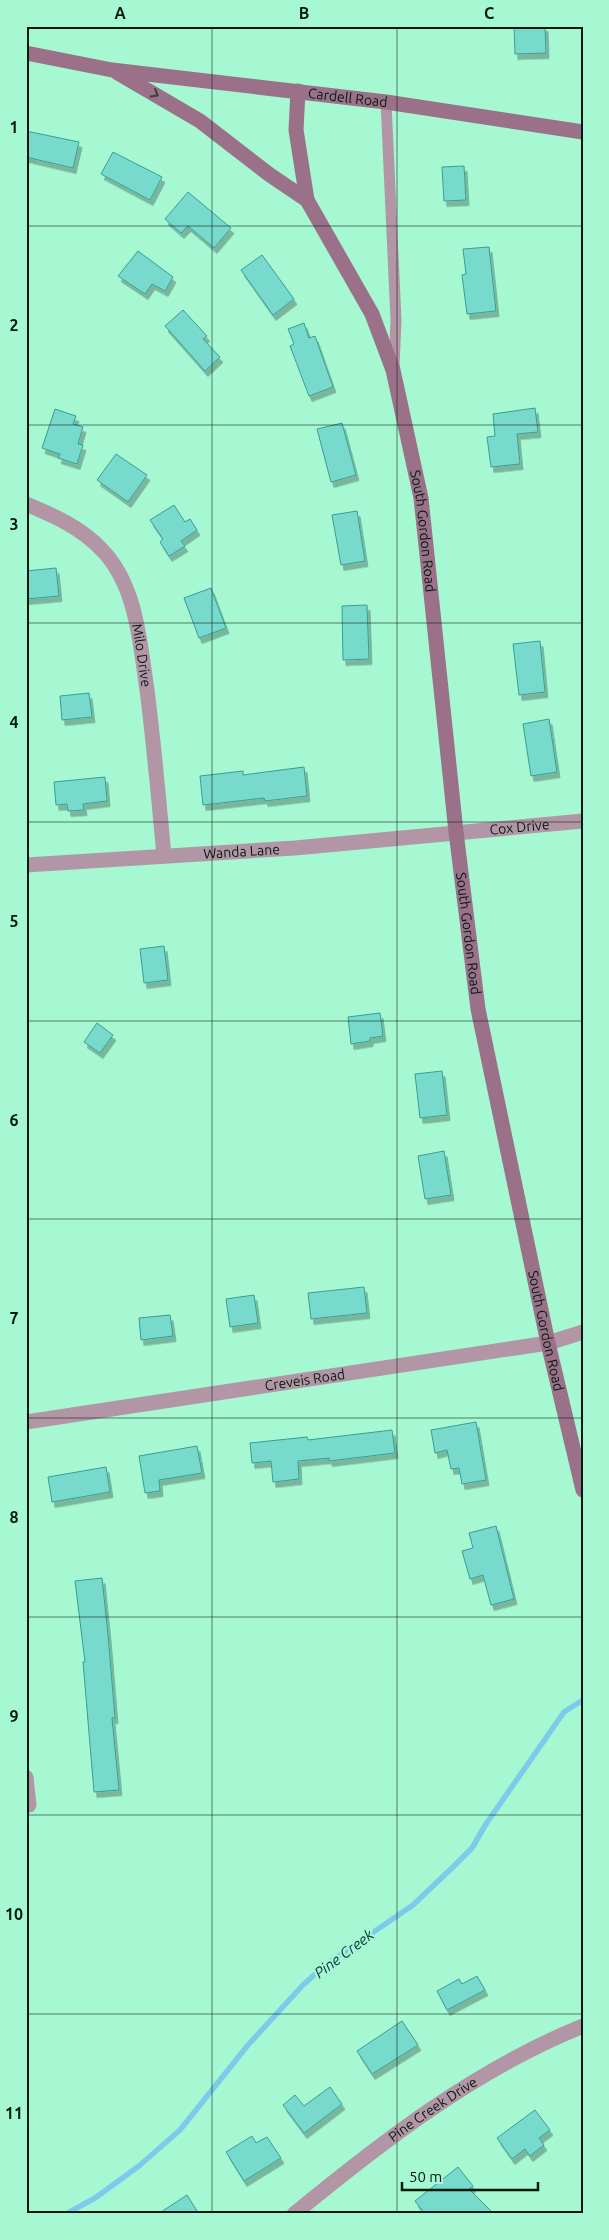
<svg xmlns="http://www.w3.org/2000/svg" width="609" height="2240" font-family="Ubuntu,sans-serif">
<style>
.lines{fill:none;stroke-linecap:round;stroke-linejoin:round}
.stream{stroke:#7ccbea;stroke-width:5.5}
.building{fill:#78dacd;stroke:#379e93;filter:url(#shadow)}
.lane{stroke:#b396a6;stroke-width:11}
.street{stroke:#b396a6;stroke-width:15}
.secondary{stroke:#9a7188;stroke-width:15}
.oneway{stroke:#3f3d40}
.grid{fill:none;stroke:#021a10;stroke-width:1;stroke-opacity:0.55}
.labels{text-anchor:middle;stroke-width:4.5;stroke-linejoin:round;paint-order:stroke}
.street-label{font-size:14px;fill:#021a10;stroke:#a6f8d3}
.water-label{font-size:15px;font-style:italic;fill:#0b313e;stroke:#a6f8d3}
.neatline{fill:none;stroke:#021a10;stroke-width:2}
.grid-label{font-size:16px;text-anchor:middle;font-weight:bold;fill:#021a10}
</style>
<defs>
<filter id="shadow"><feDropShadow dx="3" dy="5.5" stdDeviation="0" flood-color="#0004"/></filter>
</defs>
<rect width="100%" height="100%" fill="#a6f8d3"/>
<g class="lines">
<!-- stream -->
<path class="stream" d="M 66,2214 L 95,2198 L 139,2166 L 180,2130 L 248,2045 L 303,1985 L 324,1966 L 413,1905 L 453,1867 L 472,1848 L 486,1824 L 564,1712 L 583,1700"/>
</g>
<!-- building -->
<g class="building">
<path d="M 514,26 L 545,26 L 546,53 L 515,54 Z"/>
<path d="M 26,131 L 79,142 L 73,168 L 26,157 Z"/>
<path d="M 113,152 L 162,177 L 150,200 L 101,174 Z"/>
<path d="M 464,166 L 466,200 L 444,201 L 442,167 Z"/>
<path d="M 188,192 L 231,228 L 214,248 L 188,226 L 181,233 L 165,219 Z"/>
<path d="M 489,247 L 496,311 L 467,314 L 462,275 L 466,274 L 463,249 Z"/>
<path d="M 138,251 L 173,277 L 165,291 L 152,284 L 145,294 L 118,276 Z"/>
<path d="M 262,255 L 294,299 L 273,315 L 241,270 Z"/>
<path d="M 183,310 L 207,336 L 203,339 L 220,357 L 205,371 L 165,326 Z"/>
<path d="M 304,323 L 309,338 L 315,336 L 333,387 L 309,396 L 290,346 L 294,344 L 288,329 Z"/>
<path d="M 535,408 L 538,432 L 517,434 L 520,464 L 491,467 L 487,437 L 495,436 L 493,414 Z"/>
<path d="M 55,409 L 76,416 L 73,424 L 83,427 L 78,444 L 83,445 L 77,464 L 58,458 L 60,454 L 42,448 Z"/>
<path d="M 342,423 L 356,475 L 331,482 L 317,429 Z"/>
<path d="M 116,454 L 147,475 L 128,502 L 97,480 Z"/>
<path d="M 174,505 L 185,522 L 190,519 L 197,530 L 181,541 L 185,546 L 169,556 L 160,542 L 163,539 L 150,520 Z"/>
<path d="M 357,511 L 365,561 L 341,565 L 332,515 Z"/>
<path d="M 56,568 L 59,596 L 26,599 L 26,571 Z"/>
<path d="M 211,588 L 226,628 L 199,638 L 184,598 Z"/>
<path d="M 367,605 L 369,659 L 343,660 L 342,606 Z"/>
<path d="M 540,641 L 545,692 L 519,695 L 513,644 Z"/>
<path d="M 89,693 L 92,717 L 62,720 L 60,696 Z"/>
<path d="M 549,719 L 557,772 L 531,776 L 523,724 Z"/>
<path d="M 304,767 L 307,796 L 265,801 L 264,798 L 203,805 L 200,776 L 243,771 L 243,775 Z"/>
<path d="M 105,777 L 107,801 L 83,804 L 84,810 L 68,811 L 67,804 L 56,805 L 54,782 Z"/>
<path d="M 164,946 L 168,980 L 144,983 L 140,949 Z"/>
<path d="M 380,1013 L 383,1036 L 370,1038 L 370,1041 L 351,1044 L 348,1017 Z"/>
<path d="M 97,1023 L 113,1035 L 100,1053 L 84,1042 Z"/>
<path d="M 442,1071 L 447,1115 L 420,1118 L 415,1074 Z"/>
<path d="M 444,1151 L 451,1195 L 425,1199 L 418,1156 Z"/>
<path d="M 364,1287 L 367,1313 L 311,1319 L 308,1293 Z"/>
<path d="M 254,1295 L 258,1323 L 230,1327 L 226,1299 Z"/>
<path d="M 170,1315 L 173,1336 L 141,1340 L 139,1318 Z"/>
<path d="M 476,1422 L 486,1480 L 462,1484 L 459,1468 L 451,1469 L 447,1450 L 435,1453 L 431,1430 Z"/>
<path d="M 392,1430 L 395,1453 L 329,1461 L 329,1458 L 298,1461 L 299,1479 L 273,1482 L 271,1461 L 252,1463 L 250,1443 L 307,1437 L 308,1440 Z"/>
<path d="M 197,1446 L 202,1473 L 159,1480 L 160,1491 L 145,1493 L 139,1456 Z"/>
<path d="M 106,1467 L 110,1492 L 52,1502 L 48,1477 Z"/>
<path d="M 496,1526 L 514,1599 L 491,1605 L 483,1575 L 470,1579 L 462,1551 L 473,1548 L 469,1533 Z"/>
<path d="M 102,1578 L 108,1635 L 115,1718 L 112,1718 L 119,1790 L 94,1792 L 83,1662 L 85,1662 L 75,1581 Z"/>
<path d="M 477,1976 L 485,1990 L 447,2010 L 437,1991 L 459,1979 L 462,1984 Z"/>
<path d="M 402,2021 L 418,2045 L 372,2074 L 357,2051 Z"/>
<path d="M 330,2087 L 342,2104 L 304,2133 L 283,2105 L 295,2095 L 304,2106 Z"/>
<path d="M 535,2110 L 550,2130 L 539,2138 L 544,2145 L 530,2156 L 525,2149 L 512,2159 L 497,2138 Z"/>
<path d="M 252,2136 L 256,2143 L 267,2137 L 281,2158 L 244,2181 L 226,2152 Z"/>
<path d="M 458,2167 L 473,2186 L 469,2189 L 494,2214 L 425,2214 L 415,2201 Z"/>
<path d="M 187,2195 L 199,2214 L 158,2214 Z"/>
</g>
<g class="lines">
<!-- lane -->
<path class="lane" d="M 386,102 L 396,320 L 394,368"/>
<!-- street -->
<g class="street">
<path id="s1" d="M 26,504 C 55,516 82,528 103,551 C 137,587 140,644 147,690 C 154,745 159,801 164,856"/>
<path id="s2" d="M 26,865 L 295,848 L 583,821"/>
<path id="s3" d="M 26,1422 L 548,1343 L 583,1332"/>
<path d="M 26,1777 L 29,1805"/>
<path id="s4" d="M 294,2214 C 383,2141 476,2069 583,2026"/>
</g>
<!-- secondary -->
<g class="secondary">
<path id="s5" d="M 26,53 L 112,70 L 386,102 L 583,132"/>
<path d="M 118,73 L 200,121 L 270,175 L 307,200"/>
<path id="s6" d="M 298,91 L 296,130 L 307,200 L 372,314 L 393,370 L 421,498 L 456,832 L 478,1009 L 548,1343 L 583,1490"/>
</g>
</g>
<!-- one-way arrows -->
<defs><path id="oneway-chevron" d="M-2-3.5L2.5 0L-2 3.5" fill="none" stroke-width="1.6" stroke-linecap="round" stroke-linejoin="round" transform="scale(1.25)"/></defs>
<use class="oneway" href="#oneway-chevron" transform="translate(155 94) rotate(30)"/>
<!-- grid -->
<path class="grid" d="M 212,26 L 212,2214M 397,26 L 397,2214M 26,226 L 583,226M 26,425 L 583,425M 26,623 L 583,623M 26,822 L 583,822M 26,1021 L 583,1021M 26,1219 L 583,1219M 26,1418 L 583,1418M 26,1617 L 583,1617M 26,1815 L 583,1815M 26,2014 L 583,2014"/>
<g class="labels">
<!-- street labels -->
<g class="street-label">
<text dy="5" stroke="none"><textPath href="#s5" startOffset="325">Cardell Road</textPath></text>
<text dy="5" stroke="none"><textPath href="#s6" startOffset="465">South Gordon Road</textPath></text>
<text dy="5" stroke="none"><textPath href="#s1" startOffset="204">Milo Drive</textPath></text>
<text dy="5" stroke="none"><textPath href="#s2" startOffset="495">Cox Drive</textPath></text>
<text dy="5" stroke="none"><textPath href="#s2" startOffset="216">Wanda Lane</textPath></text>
<text dy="5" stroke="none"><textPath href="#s6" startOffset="870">South Gordon Road</textPath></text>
<text dy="5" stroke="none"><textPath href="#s6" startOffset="1275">South Gordon Road</textPath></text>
<text dy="5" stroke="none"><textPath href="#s3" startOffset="282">Creveis Road</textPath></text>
<text dy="5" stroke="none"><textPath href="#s4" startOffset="174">Pine Creek Drive</textPath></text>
</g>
<!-- water labels -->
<g class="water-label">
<text transform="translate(344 1954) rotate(-37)" y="5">Pine Creek</text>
</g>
</g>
<!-- border -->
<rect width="609" height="2240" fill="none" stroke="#a6f8d3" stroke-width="55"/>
<!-- scale -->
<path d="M402 2182v8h136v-8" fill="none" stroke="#021a10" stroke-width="2.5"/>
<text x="409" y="2182" font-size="15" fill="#021a10" stroke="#a6f8d3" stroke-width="4" paint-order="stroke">50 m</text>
<rect x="28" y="28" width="554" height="2184" class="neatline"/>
<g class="grid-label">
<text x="120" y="19">A</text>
<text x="304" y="19">B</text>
<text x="489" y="19">C</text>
<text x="14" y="133">1</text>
<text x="14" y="331">2</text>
<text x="14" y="530">3</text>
<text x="14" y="728">4</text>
<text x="14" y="927">5</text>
<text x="14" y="1126">6</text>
<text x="14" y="1324">7</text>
<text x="14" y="1523">8</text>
<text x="14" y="1722">9</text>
<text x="14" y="1920">10</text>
<text x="14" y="2119">11</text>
</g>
</svg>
